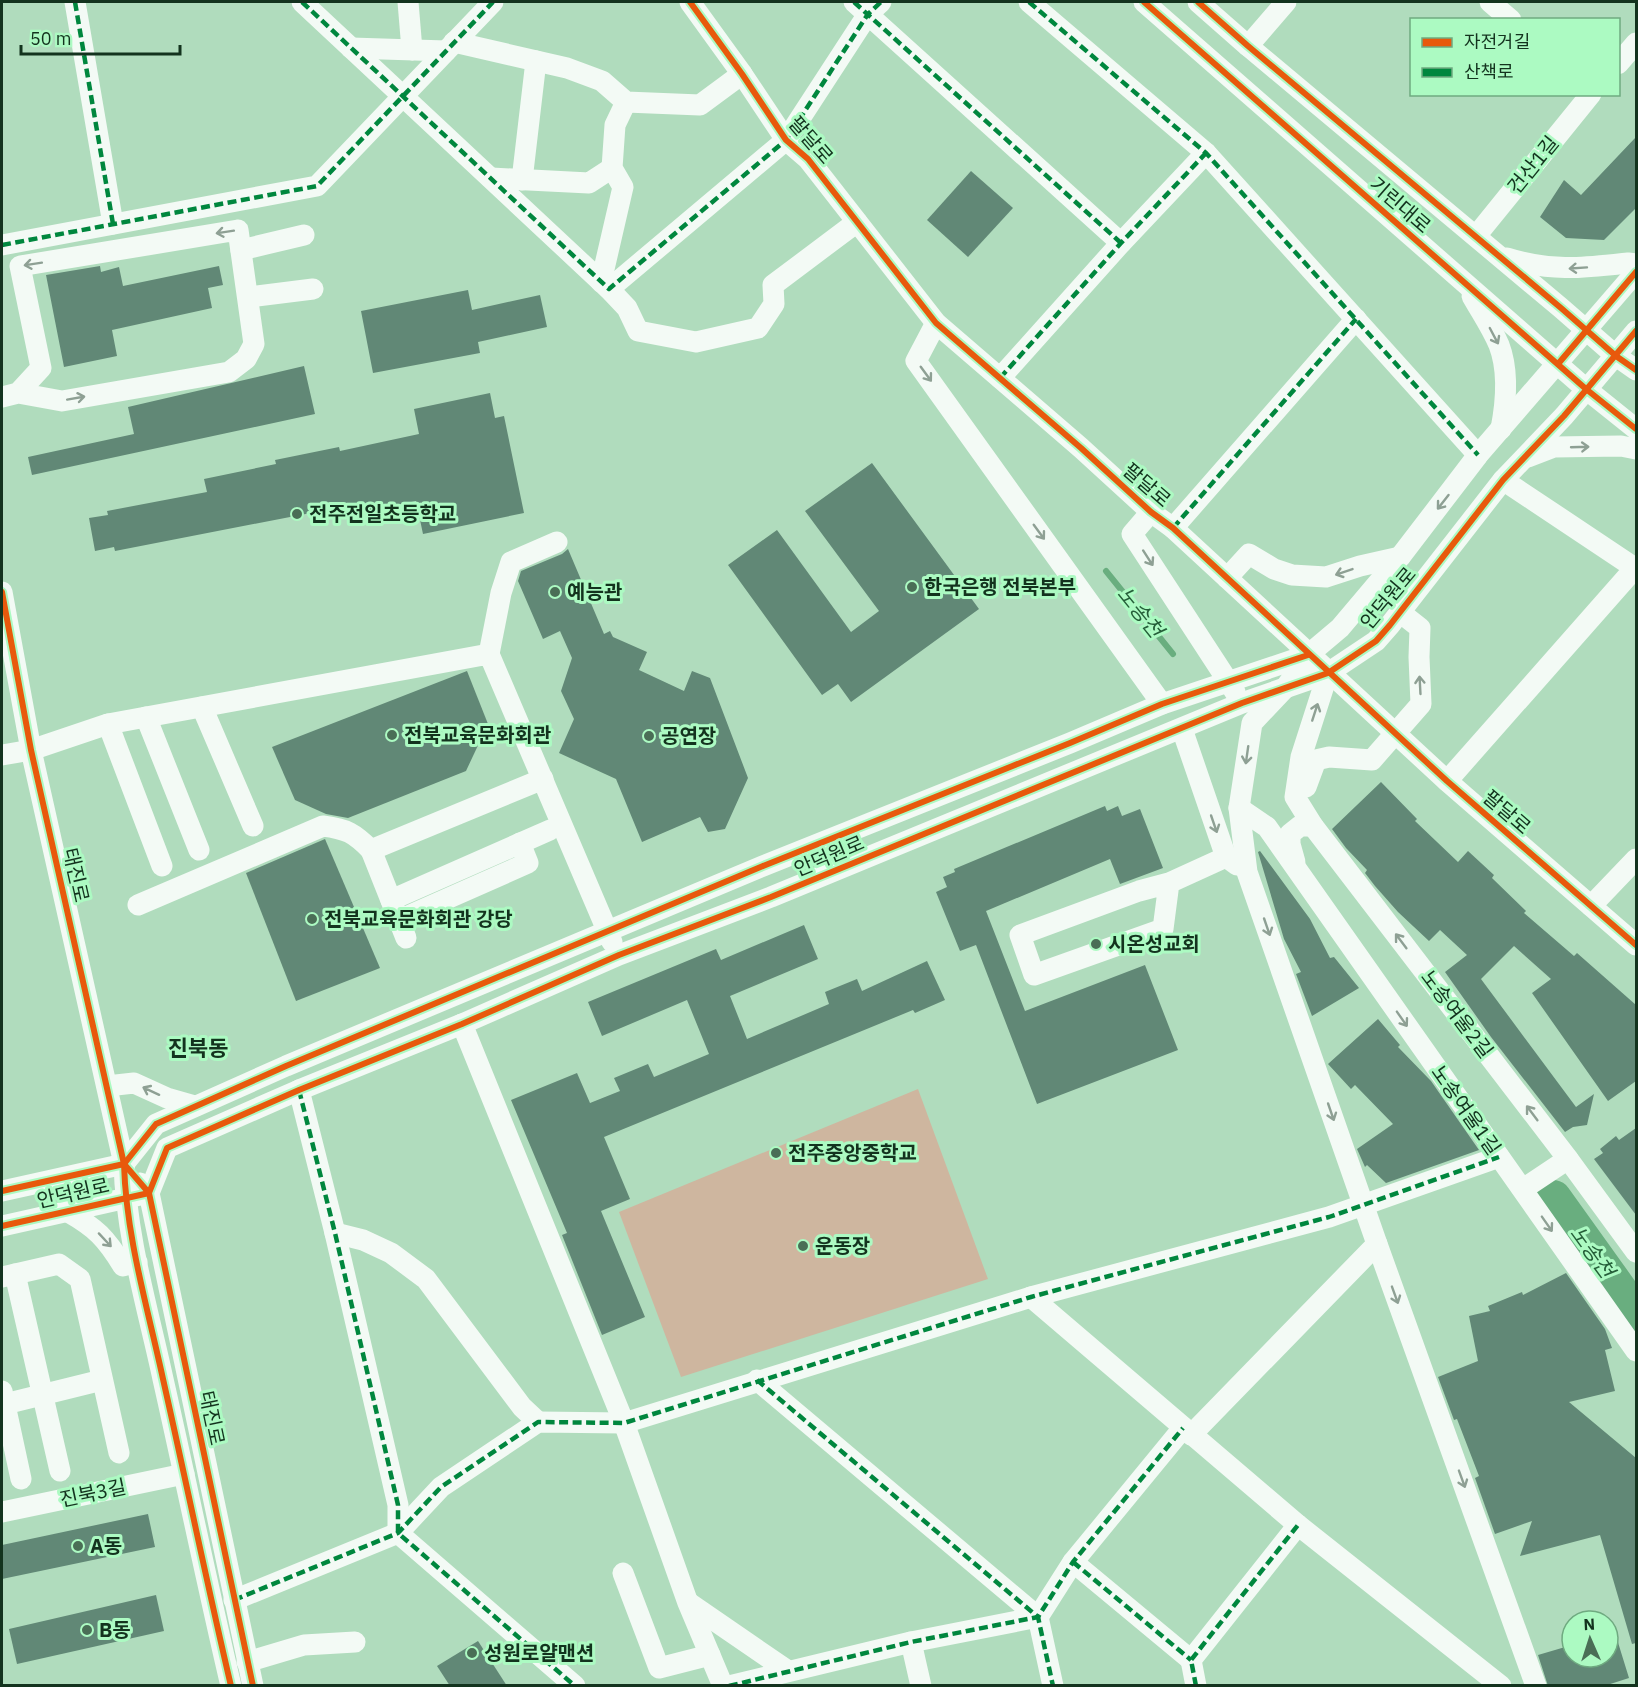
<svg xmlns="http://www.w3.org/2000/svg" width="1638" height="1687" font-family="'IBM Plex Sans','Noto Sans KR',sans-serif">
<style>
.green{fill:#ceb69f}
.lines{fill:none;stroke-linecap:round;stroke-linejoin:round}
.stream{stroke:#69ae7f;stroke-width:6}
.river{stroke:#69ae7f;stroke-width:38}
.building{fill:#618876}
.minor{stroke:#f3faf5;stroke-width:21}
.quiet{stroke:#00873e;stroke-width:4.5;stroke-dasharray:9 4.5;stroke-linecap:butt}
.cycleway-casing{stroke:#acfac2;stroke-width:10}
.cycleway{stroke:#e8590c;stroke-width:6}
.oneway{stroke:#8ea094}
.poi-dot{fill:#4a6e56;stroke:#acfac2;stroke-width:2}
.labels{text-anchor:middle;stroke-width:6;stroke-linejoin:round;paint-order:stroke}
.street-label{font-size:20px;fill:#13331e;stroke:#acfac2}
.poi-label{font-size:20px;font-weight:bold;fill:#13331e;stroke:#acfac2;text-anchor:start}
.water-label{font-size:21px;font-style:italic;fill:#255e39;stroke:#acfac2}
.quarter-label{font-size:22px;font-weight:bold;fill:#13331e;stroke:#acfac2}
</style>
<rect width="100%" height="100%" fill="#b0dcbd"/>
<!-- green -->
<path class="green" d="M 918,1089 L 988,1279 L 681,1377 L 619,1212 Z"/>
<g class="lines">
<!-- stream -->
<g class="stream">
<path d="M 1106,571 L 1173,654"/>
<path d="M 1547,1189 L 1553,1199"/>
</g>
<!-- river -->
<path class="river" d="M 1553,1199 L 1636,1315"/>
</g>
<!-- building -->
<g class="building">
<path d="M 1636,137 L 1636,208 L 1604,240 L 1566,238 L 1540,217 L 1564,180 L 1581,195 Z"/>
<path d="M 971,171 L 1013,208 L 968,257 L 927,220 Z"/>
<path d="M 100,266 L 101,272 L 119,267 L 123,286 L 219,266 L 223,285 L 208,288 L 212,308 L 112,330 L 117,356 L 64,367 L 46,275 Z"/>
<path d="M 468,290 L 472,310 L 540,295 L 547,327 L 478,342 L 480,353 L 373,373 L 361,311 Z"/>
<path d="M 304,366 L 315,414 L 32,475 L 28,457 L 134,434 L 128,407 Z"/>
<path d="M 490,393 L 495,418 L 504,416 L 524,513 L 423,534 L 416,501 L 359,513 L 357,504 L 115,551 L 114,547 L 95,551 L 89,518 L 108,515 L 107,511 L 207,492 L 204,479 L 276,464 L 275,460 L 339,447 L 340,451 L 419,434 L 414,409 Z"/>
<path d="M 872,463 L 979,609 L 851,702 L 838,684 L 822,695 L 728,565 L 777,530 L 851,632 L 879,611 L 805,511 Z"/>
<path d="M 568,549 L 604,634 L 610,631 L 613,637 L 647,652 L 639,670 L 684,691 L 692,671 L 710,678 L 748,778 L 725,829 L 708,832 L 700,817 L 642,842 L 616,779 L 559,753 L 574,719 L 561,691 L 572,658 L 560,631 L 543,639 L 518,581 L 521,571 L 562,554 Z"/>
<path d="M 467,671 L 488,724 L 466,771 L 348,818 L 326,814 L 295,800 L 272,747 Z"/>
<path d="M 1381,782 L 1417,819 L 1415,821 L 1458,862 L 1468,851 L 1494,875 L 1492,878 L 1526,911 L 1524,913 L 1574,956 L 1577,953 L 1636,1005 L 1636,1081 L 1608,1101 L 1532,993 L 1551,979 L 1514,946 L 1481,979 L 1576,1107 L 1594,1094 L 1587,1125 L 1573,1127 L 1565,1132 L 1491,1037 L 1445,972 L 1467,955 L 1440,930 L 1429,941 L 1398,912 L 1375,886 L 1365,873 L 1367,870 L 1346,848 L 1332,829 Z"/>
<path d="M 1105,806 L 1107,811 L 1118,806 L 1122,816 L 1140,809 L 1163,868 L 1120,884 L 1110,859 L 986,911 L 1025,1011 L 1145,965 L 1178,1050 L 1037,1104 L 976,945 L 960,951 L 936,892 L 947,887 L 943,877 L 955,872 L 954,869 Z"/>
<path d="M 325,839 L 380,968 L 296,1001 L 246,873 Z"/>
<path d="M 1260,851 L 1310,919 L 1330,958 L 1334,957 L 1359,988 L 1312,1016 L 1296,974 L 1301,972 L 1284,939 L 1258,852 Z"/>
<path d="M 804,925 L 818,959 L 730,996 L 747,1039 L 829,1004 L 825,992 L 857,979 L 862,991 L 927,961 L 945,1000 L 915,1013 L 913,1010 L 604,1137 L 630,1199 L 601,1211 L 645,1317 L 602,1335 L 562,1235 L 567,1233 L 511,1100 L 577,1073 L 590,1103 L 620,1091 L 614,1078 L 648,1064 L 654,1077 L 709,1054 L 687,1000 L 602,1036 L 588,1002 L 716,949 L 721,960 Z"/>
<path d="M 1378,1019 L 1400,1045 L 1398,1047 L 1431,1081 L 1479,1150 L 1386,1183 L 1367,1165 L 1365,1167 L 1357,1149 L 1393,1124 L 1355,1085 L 1351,1089 L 1328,1064 Z"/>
<path d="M 1636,1128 L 1636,1215 L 1594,1159 L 1603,1153 L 1600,1149 L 1616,1136 L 1619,1140 Z"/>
<path d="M 1566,1273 L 1605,1329 L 1612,1348 L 1605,1350 L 1615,1391 L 1569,1402 L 1636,1458 L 1636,1643 L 1632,1644 L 1600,1535 L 1520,1556 L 1532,1521 L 1495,1534 L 1475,1478 L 1479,1476 L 1457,1419 L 1454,1420 L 1438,1377 L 1478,1361 L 1469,1316 L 1490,1311 L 1488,1306 L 1522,1292 L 1523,1295 Z"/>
<path d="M 148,1514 L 155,1547 L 2,1579 L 2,1545 Z"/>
<path d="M 156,1595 L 164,1631 L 17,1664 L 9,1629 Z"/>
<path d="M 1608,1623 L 1612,1623 L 1629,1678 L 1604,1686 L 1548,1686 L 1538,1655 L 1572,1645 L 1572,1657 L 1608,1657 Z"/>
<path d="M 478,1641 L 507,1686 L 450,1686 L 437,1666 Z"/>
</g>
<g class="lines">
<!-- minor -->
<g class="minor">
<path d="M 75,2 L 113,224"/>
<path d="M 302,2 L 609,289 L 627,308 L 638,331 L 696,342 L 758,328 L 774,304 L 773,285 L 857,222"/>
<path d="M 408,2 L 412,50"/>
<path d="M 690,2 L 742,74 L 786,140 L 808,159 L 936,323 L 1081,448 L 1151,512 L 1173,528 L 1447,781 L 1636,945"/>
<path d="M 854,2 L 1121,243"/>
<path d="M 1029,2 L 1206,153 L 1478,455"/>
<path d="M 1144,2 L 1586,389 L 1636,429"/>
<path d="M 1198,2 L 1248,46 L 1561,308 L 1616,356 L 1636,370"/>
<path d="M 1490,2 L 1511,20"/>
<path d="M 454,42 L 567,68 L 602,81 L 626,102 L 700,105 L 742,74"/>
<path d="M 1248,46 L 1286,2"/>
<path d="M 351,48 L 446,51"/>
<path d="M 1618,64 L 1636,43"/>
<path d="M 491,178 L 589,183 L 612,168"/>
<path d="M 522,180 L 536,61"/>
<path d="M 1476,236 L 1591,94"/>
<path d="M 2,245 L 317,186 L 493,2"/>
<path d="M 241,250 L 304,235"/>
<path d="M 1507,258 C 1552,272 1582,268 1628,263 L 1636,264"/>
<path d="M 601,282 L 623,187 L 612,168 L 615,125 L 626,102"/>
<path d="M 609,289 L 786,140 L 868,14 L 881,2"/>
<path d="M 1472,296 C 1481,312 1492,328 1499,345 C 1509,371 1506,403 1501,429"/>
<path d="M 249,297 L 313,289"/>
<path d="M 936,323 L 916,361 L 1162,704"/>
<path d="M 1000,378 L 1121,243 L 1206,153"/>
<path d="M 2,397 L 18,393 L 62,401 L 229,372 L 246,359 L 254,344 L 238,230 L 20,266 L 41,368 L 18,393"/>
<path d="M 1528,457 L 1554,447 L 1621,446 L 1636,449"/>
<path d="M 1151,512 L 1132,534 L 1235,692"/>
<path d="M 1173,528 L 1356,319"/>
<path d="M 1227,578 L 1249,554 L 1274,569 L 1292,575 L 1326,577 L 1360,566 L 1400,557"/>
<path d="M 2,592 L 31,750 L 124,1164 C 126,1237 148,1309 163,1379 C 186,1481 207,1584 231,1686"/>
<path d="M 489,654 L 501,593 L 511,562 L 557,542"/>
<path d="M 1328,673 L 1301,757 L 1295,797 L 1313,826 L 1568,1159 L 1636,1252"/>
<path d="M 202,707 L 253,826"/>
<path d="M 146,717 L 199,850"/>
<path d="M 108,724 L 162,866"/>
<path d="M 1182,729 L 1226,857 L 1237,865"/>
<path d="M 2,755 L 31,750 L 108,724 L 489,654 L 612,942"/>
<path d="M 1447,781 L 1635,568 L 1503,480"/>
<path d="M 1306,787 L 1316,760 L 1329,757 L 1372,760 L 1421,704 L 1419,657 L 1420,628 L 1401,613"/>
<path d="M 1239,808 L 1267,827 L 1636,1351"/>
<path d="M 371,850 L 406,938"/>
<path d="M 1295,862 L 1290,844 L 1290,834 L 1300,826 L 1313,826"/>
<path d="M 1169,883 L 1163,929 L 1034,975 L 1020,935 L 1139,891 L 1169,883 L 1226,857"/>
<path d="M 391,900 L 550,830"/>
<path d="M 138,905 L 323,826 C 347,829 354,833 371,850 L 543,779"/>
<path d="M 1591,906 L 1636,859"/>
<path d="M 399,920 L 528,863 L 520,843"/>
<path d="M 462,1024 L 624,1423 L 688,1603 L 723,1686"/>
<path d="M 107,1086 L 134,1083 L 167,1098 L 195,1106"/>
<path d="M 299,1090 L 335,1233 L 398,1505 L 398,1533 L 575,1686"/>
<path d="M 140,1183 L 149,1193 L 253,1686"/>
<path d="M 1523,1189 L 1568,1159"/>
<path d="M 2,1191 L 124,1164 L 156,1124 L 286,1066 L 763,866 L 1070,743 L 1162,704 L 1308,655"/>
<path d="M 68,1212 C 96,1228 106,1238 123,1266 L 137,1262"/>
<path d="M 2,1226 L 149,1193 L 167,1148 L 299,1090 L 462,1024 L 619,955 L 771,897 L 1242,703 L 1328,673 L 1376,641 L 1390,625 L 1503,480 L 1564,416 L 1636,331"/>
<path d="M 335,1233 L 363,1240 L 391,1253 L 426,1279 L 522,1407 L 538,1422"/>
<path d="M 15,1274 L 60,1471"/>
<path d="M 2,1277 L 59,1264 L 80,1279 L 119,1453"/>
<path d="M 1031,1297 L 1298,1525 L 1501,1686"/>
<path d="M 757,1380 L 1038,1617 L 1053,1686"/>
<path d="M 2,1391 L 21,1479"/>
<path d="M 5,1404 L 102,1380"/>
<path d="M 1191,1435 L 1377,1244"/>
<path d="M 2,1512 L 184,1474"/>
<path d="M 1073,1562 L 1191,1660"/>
<path d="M 623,1573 L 659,1668 L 710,1655"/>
<path d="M 234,1600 L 398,1533 L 441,1487 L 538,1422 L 624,1423 L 1031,1297 L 1329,1217 L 1499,1157"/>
<path d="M 689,1603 L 788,1671"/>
<path d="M 911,1642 L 921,1686"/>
<path d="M 247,1662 L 304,1645 L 355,1642"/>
<path d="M 729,1686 L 911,1642 L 1038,1617 L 1073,1562 L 1183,1428"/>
<path d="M 1196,1686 L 1191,1660 L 1298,1525"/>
<path d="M 1536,1686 L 1377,1244 L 1247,872 L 1239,808 L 1252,723 L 1286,687 L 1308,655 L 1340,628 L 1400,557 L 1478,455 L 1636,272"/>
</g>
<!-- quiet -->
<g class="quiet">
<path d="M 75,2 L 113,224"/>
<path d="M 302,2 L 609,289 L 786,140 L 868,14 L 881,2"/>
<path d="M 854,2 L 1121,243"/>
<path d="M 1029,2 L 1206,153 L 1478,455"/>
<path d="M 2,245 L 317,186 L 493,2"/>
<path d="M 1000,378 L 1121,243 L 1206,153"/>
<path d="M 1173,528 L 1356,319"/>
<path d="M 299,1090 L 335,1233 L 398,1505 L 398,1533 L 575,1686"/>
<path d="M 757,1380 L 1038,1617 L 1053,1686"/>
<path d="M 1073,1562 L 1191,1660"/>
<path d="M 234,1600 L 398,1533 L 441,1487 L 538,1422 L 624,1423 L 1031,1297 L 1329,1217 L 1499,1157"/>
<path d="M 729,1686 L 911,1642 L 1038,1617 L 1073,1562 L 1183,1428"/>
<path d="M 1196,1686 L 1191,1660 L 1298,1525"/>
</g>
<defs>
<g id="cycleway">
<path d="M 690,2 L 742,74 L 786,140 L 808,159 L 936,323 L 1081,448 L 1151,512 L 1173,528 L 1447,781 L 1636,945"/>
<path d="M 1144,2 L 1586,389 L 1636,429"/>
<path d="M 1198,2 L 1248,46 L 1561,308 L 1616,356 L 1636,370"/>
<path d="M 1558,364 L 1636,272"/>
<path d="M 2,592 L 31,750 L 124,1164 C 126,1237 148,1309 163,1379 C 186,1481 207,1584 231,1686"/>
<path d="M 124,1164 L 149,1193 L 253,1686"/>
<path d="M 2,1191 L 124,1164 L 156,1124 L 286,1066 L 763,866 L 1070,743 L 1162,704 L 1308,655"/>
<path d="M 2,1226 L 149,1193 L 167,1148 L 299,1090 L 462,1024 L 619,955 L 771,897 L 1242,703 L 1328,673 L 1376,641 L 1390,625 L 1503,480 L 1564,416 L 1636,331"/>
</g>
</defs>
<!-- cycleway casing -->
<use href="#cycleway" class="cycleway-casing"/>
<!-- cycleway -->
<use href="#cycleway" class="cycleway"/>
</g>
<!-- one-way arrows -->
<defs><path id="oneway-shaft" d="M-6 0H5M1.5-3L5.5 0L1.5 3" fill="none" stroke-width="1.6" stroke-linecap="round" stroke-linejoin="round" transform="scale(1.5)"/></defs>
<g class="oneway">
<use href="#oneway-shaft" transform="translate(225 232) rotate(171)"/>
<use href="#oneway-shaft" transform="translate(33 264) rotate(171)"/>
<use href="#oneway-shaft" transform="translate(1578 268) rotate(176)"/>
<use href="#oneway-shaft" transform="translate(1494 336) rotate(62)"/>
<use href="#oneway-shaft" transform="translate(926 374) rotate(54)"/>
<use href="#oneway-shaft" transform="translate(76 398) rotate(-10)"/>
<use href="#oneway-shaft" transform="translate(1580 447) rotate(-2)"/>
<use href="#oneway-shaft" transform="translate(1443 502) rotate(128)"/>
<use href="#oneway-shaft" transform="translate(1039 532) rotate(54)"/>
<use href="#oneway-shaft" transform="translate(1148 558) rotate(57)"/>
<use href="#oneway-shaft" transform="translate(1344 572) rotate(161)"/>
<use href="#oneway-shaft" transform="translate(1420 685) rotate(-93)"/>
<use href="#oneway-shaft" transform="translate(1315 712) rotate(-72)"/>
<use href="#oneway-shaft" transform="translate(1247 755) rotate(98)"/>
<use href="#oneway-shaft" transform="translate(1214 824) rotate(71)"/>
<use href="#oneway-shaft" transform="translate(1267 927) rotate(71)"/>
<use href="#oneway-shaft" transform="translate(1401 941) rotate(-127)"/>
<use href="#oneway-shaft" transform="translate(1402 1019) rotate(55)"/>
<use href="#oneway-shaft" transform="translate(151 1091) rotate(-155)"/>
<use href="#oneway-shaft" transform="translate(1331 1112) rotate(71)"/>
<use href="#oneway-shaft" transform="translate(1532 1113) rotate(-127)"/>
<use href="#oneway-shaft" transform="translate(1547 1224) rotate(55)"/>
<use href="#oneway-shaft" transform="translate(105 1240) rotate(47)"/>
<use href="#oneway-shaft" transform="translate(1395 1295) rotate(70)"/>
<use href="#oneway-shaft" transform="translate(1462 1479) rotate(70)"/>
</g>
<!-- markers -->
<g class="poi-dot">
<circle cx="297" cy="514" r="6"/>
<circle cx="912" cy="587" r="6"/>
<circle cx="555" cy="592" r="6"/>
<circle cx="392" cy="735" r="6"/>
<circle cx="649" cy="736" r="6"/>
<circle cx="312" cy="919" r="6"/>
<circle cx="1096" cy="944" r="6"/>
<circle cx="776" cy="1153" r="6"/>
<circle cx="803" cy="1246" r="6"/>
<circle cx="78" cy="1546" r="6"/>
<circle cx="87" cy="1630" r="6"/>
<circle cx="472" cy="1653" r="6"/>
</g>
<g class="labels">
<!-- street labels -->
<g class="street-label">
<text transform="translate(811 140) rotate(49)" y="7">팔달로</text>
<text transform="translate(1533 165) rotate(-51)" y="7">건산1길</text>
<text transform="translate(1400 205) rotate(41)" y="7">기린대로</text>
<text transform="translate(1147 485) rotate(41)" y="7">팔달로</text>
<text transform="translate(1388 598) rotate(-50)" y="7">안덕원로</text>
<text transform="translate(1507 812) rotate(41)" y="7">팔달로</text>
<text transform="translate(829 856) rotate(-23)" y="7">안덕원로</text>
<text transform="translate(76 875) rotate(77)" y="7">태진로</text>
<text transform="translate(1457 1014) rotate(53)" y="7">노송여울2길</text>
<text transform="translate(1466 1110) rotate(55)" y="7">노송여울1길</text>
<text transform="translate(73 1193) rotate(-13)" y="7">안덕원로</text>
<text transform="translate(212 1418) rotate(78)" y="7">태진로</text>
<text transform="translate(93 1493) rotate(-12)" y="7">진북3길</text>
</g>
<!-- poi labels -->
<g class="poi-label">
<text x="309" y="521">전주전일초등학교</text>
<text x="924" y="594">한국은행 전북본부</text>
<text x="567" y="599">예능관</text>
<text x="404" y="742">전북교육문화회관</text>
<text x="661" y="743">공연장</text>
<text x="324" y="926">전북교육문화회관 강당</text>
<text x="1108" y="951">시온성교회</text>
<text x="788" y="1160">전주중앙중학교</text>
<text x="815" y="1253">운동장</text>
<text x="90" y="1553">A동</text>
<text x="99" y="1637">B동</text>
<text x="484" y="1660">성원로얄맨션</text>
</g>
<!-- water labels -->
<g class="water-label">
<text transform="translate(1140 612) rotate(51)" y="7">노송천</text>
<text transform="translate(1592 1252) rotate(54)" y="7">노송천</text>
</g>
<!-- quarter labels -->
<g class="quarter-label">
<text x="198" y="1056">진북동</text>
</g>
</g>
<!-- border -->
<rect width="1638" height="1687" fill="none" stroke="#13331e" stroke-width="6"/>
<!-- legend -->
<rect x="1410" y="18" width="210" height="78" fill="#acfac2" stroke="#6faa80" stroke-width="1.5"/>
<rect x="1422" y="38" width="30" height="9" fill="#e8590c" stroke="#6faa80" stroke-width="1.5"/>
<text x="1464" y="48" font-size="18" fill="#13331e">자전거길</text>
<rect x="1422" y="68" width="30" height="9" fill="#00873e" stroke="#6faa80" stroke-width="1.5"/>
<text x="1464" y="78" font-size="18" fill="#13331e">산책로</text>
<!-- north arrow -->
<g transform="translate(1590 1639) rotate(357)"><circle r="28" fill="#acfac2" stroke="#6faa80" stroke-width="1.5"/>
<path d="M0-4.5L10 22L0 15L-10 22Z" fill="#4a6e56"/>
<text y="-9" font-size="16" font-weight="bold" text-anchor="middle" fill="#13331e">N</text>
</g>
<!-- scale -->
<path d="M21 45v9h159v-9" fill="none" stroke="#13331e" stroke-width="3"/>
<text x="30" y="45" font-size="18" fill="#13331e" stroke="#acfac2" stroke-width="4.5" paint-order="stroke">50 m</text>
</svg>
